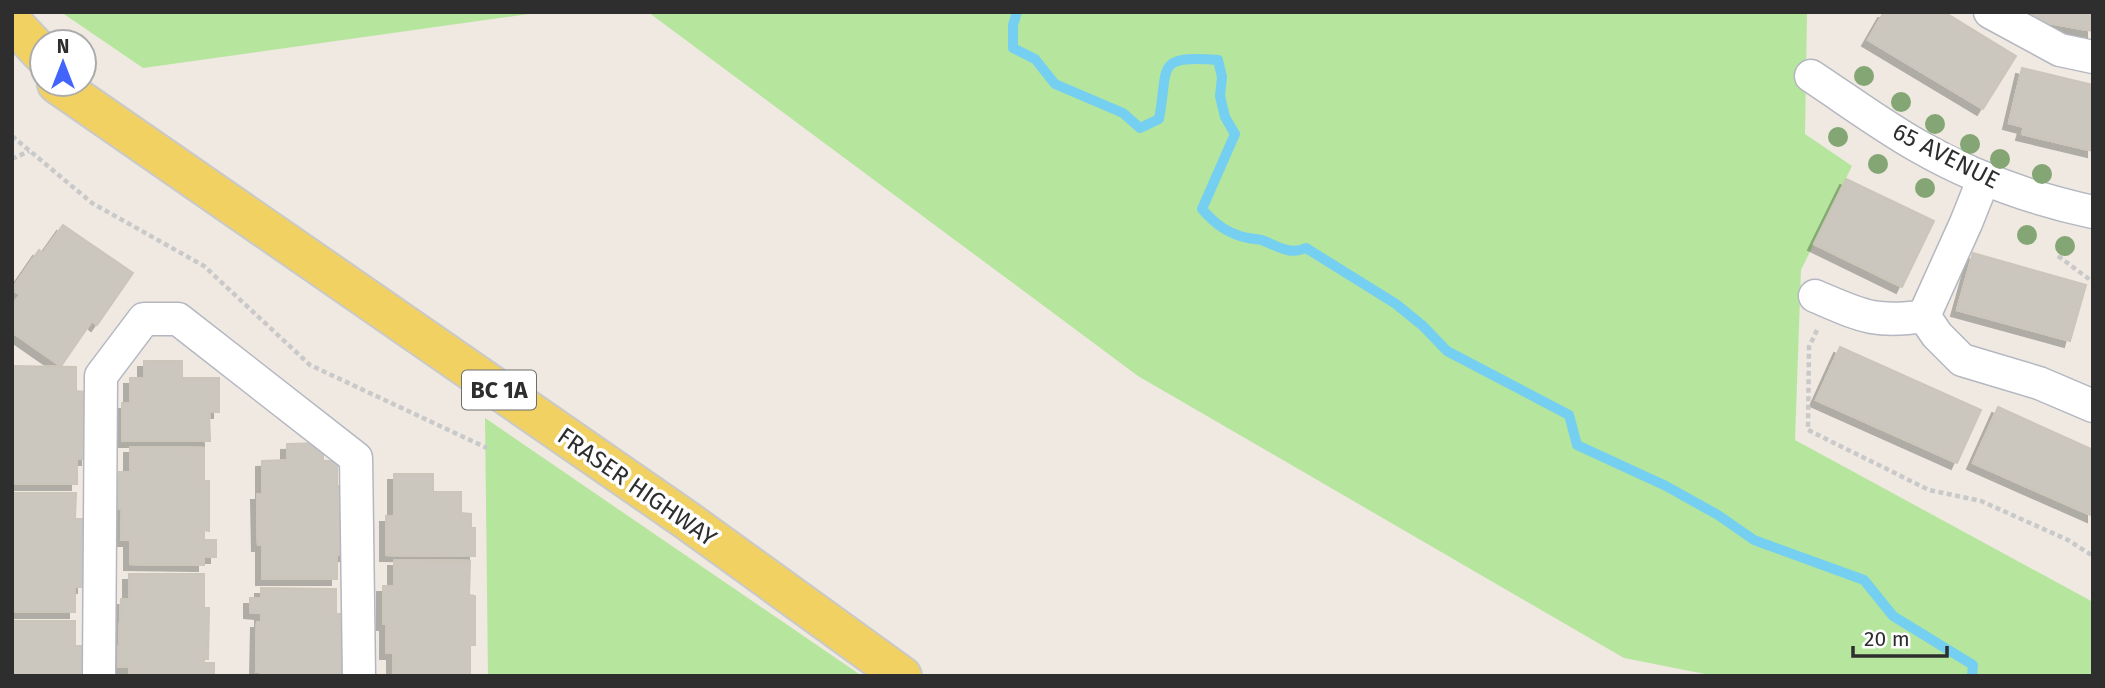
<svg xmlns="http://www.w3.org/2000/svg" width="2105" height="688" font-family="'Fira Sans',sans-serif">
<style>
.green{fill:#b6e59e}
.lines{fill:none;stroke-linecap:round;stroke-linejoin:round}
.stream{stroke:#75cff0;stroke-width:10}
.building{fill:#cbc7bf;stroke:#cbc5ba;stroke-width:2;filter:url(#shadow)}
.minor-casing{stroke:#b4b7c1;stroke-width:35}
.major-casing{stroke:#c9c9c9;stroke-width:42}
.path{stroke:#c9c9c9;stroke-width:4.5;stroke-dasharray:5 3.5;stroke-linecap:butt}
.minor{stroke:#fff;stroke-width:32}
.major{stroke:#f2d163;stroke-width:38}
.tree{fill:#84a574}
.labels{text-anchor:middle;stroke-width:7;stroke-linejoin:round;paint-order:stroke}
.shield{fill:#fff;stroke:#6d6d6d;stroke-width:2}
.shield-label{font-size:23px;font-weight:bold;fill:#2e2e2e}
.street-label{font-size:24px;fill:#2e2e2e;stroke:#fff}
</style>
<defs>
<filter id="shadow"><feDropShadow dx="-6" dy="6" stdDeviation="0" flood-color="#0004"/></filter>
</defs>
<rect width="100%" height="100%" fill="#efe9e1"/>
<!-- green -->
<g class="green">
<path d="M 61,12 L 543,12 L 143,68 Z"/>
<path d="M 648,12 L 1807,12 L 1805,134 L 1852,166 L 1801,270 L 1795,440 L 2093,602 L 2093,676 L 1715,676 L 1624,658 L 1138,376 Z"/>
<path d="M 485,418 L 862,676 L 488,676 Z"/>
</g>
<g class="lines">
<!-- stream -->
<path class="stream" d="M 1017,12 L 1013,25 L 1013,48 L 1035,59 L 1055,84 L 1123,113 L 1140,128 L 1159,119 C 1169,66 1154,55 1218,60 L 1222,77 L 1220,96 L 1225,117 L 1235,134 L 1202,209 C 1215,224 1228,234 1248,238 C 1253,239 1259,239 1264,241 C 1279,247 1290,255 1306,248 L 1396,304 L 1423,326 L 1447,351 L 1569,415 L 1577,445 L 1666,486 L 1718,515 L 1754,540 L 1864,580 L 1893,616 L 1973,665 L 1972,676"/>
</g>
<!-- building -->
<g class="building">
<path d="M 1884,12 L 1944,12 L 2016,56 L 1983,109 L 1868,40 Z"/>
<path d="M 2029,12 L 2093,12 L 2093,31 L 2027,19 Z"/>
<path d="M 2022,68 L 2093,85 L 2093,151 L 2022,134 L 2024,127 L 2009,123 Z"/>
<path d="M 1846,179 L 1934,221 L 1902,287 L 1814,244 Z"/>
<path d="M 63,225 L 133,273 L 97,325 L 92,321 L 61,366 L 12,332 L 12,305 L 20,295 L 12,289 L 39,250 L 43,253 Z"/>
<path d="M 1973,253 L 2086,285 L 2070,341 L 1957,310 Z"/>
<path d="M 1840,347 L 1981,410 L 1957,463 L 1816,400 Z"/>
<path d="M 144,361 L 182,361 L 182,378 L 219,378 L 219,412 L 209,412 L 210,441 L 122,441 L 122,403 L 130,403 L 130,378 L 144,378 Z"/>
<path d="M 12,366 L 76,367 L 76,391 L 84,392 L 84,422 L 87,422 L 87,459 L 77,459 L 77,484 L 12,484 Z"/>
<path d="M 1998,407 L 2093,450 L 2093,516 L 1973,463 Z"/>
<path d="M 323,443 L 323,461 L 337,461 L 337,486 L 345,486 L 347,555 L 337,555 L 337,579 L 262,579 L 262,545 L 258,545 L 257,494 L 262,494 L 262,461 L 287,460 L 287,444 Z"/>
<path d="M 130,447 L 204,448 L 204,481 L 209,481 L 209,531 L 204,530 L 204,540 L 216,540 L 216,557 L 204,557 L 204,565 L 130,564 L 130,540 L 121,540 L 122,509 L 118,509 L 119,472 L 130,472 Z"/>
<path d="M 394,474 L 433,474 L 433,492 L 461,492 L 461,513 L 471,514 L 471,528 L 475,528 L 475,556 L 386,555 L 386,516 L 394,516 Z"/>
<path d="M 12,493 L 76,493 L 75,519 L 87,519 L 86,556 L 83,556 L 83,587 L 75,587 L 75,612 L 12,612 Z"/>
<path d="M 394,560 L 470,561 L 469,595 L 475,596 L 475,645 L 470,645 L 470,676 L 393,676 L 393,653 L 386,653 L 386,624 L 383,624 L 383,586 L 394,586 Z"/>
<path d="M 129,574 L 204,574 L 204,608 L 209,608 L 208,659 L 204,659 L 204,663 L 214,663 L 214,676 L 129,676 L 129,667 L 118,667 L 121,599 L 129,599 Z"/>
<path d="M 261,588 L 336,589 L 336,614 L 347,614 L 344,676 L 260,676 L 260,672 L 256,672 L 257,622 L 261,622 L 261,613 L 250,612 L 250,598 L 261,598 Z"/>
<path d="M 12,621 L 75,621 L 75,646 L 86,646 L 86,676 L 12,676 Z"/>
</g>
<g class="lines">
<defs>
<g id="minor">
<path d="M 1990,12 L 2060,50 L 2093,57"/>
<path d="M 1811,76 C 1846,99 1881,125 1918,146 C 1972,177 2032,199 2093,212"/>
<path d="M 1815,296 C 1860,315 1874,324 1924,316 L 1937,335 L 1962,360 L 2039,383 L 2093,406"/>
<path d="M 1924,316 L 1966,223 L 1984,178"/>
<path d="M 99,676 L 101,376 L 144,319 L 178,319 L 356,458 L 359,676"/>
</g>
<g id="major">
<path d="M 12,22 L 42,54"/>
<path d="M 57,84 L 685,519 L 902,676"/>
</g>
</defs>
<!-- minor casing -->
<use href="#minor" class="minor-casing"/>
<!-- major casing -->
<use href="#major" class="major-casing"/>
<!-- path -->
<g class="path">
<path d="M 12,136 L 92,203 L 204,266 L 310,365 L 487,448"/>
<path d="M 12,159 L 29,151"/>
<path d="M 2058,256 L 2093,282"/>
<path d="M 1817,330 L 1809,347 L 1808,430 L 1929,490 L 1981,501 L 2068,540 L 2093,556"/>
</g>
<!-- minor -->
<use href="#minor" class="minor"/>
<!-- major -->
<use href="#major" class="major"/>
</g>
<!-- trees -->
<g class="tree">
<circle cx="1864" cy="76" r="10"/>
<circle cx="1901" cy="102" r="10"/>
<circle cx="1935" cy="124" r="10"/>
<circle cx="1838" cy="137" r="10"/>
<circle cx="1970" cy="144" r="10"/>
<circle cx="2000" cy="159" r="10"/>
<circle cx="1878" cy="164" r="10"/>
<circle cx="2042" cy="174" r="10"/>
<circle cx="1925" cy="188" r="10"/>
<circle cx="2027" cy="235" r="10"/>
<circle cx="2065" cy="246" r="10"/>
</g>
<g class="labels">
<!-- shield labels -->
<rect class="shield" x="462" y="370.5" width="74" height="39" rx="5"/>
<g class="shield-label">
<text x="499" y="398">BC 1A</text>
</g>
<!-- street labels -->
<g class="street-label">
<text transform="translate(1946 156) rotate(27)" y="8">65 AVENUE</text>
<text transform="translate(637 487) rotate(35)" y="8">FRASER HIGHWAY</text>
</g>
</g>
<!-- border -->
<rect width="2105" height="688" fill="none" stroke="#2e2e2e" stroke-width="28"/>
<!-- north arrow -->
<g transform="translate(63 63)"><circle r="33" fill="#ffffff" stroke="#ababab" stroke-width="2"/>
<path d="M0-5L12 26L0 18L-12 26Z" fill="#4264fb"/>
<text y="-10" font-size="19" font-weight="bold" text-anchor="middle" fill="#2e2e2e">N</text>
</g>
<!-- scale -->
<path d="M1853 646v10h94v-10" fill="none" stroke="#2e2e2e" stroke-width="3.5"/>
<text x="1864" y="646" font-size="21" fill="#2e2e2e" stroke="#ffffff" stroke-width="5" paint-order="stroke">20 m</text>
</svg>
